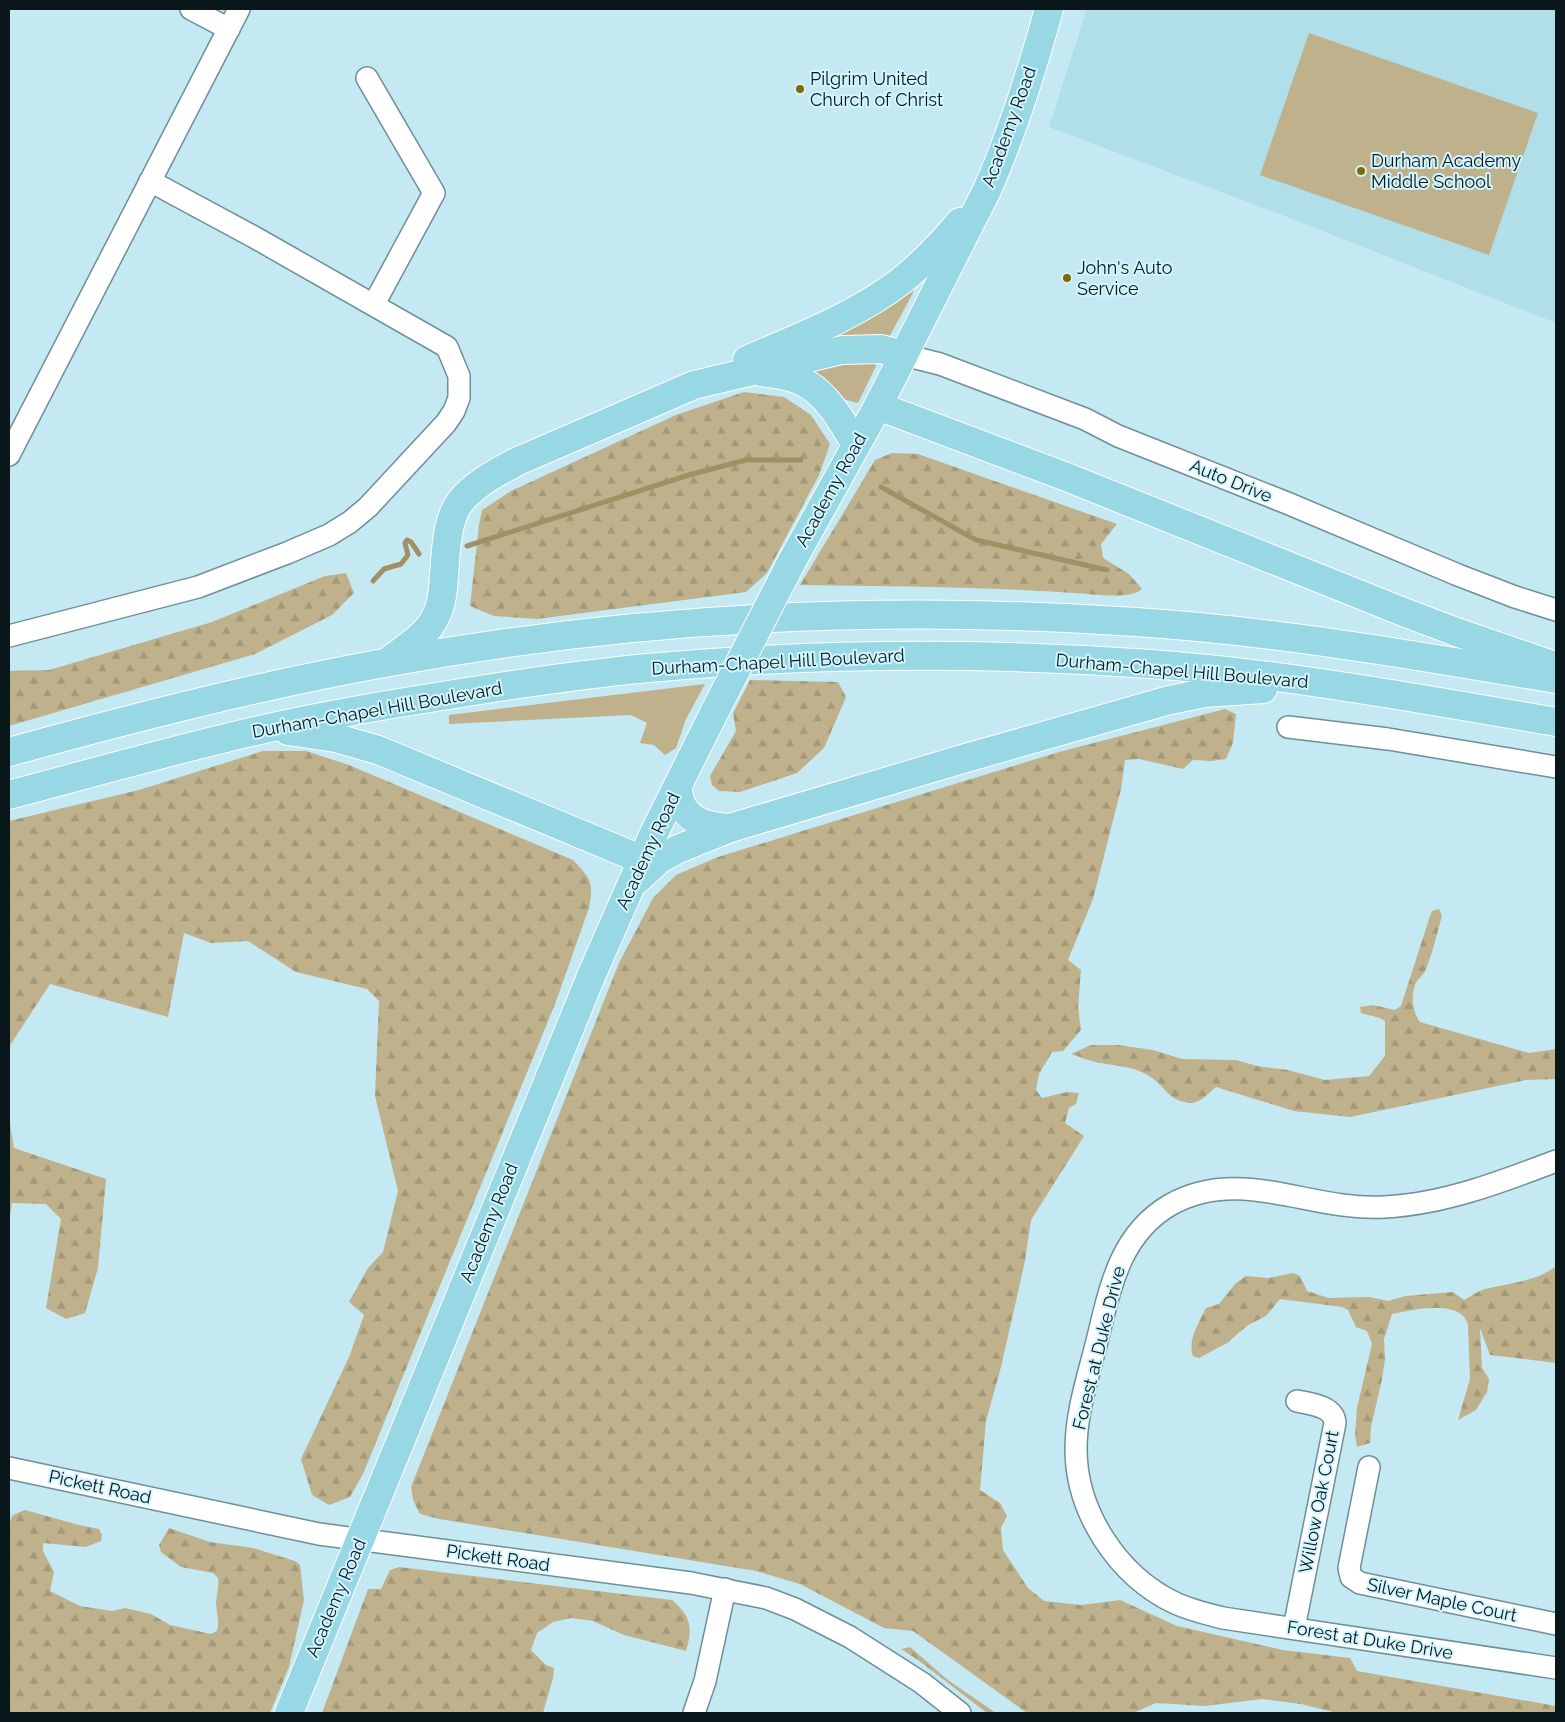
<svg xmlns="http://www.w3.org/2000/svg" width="1565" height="1722" font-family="Raleway,sans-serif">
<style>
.built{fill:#b0dee9}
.green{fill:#bfb18c}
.forest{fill:url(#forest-firs)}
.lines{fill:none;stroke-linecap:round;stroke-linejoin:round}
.stream{stroke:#a19064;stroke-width:5}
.minor-casing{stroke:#6d8f97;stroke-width:24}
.major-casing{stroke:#fff;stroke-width:30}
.minor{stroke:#fff;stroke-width:21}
.major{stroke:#98d7e4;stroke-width:28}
.major-bridge-casing{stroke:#fff;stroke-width:30;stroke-linecap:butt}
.major-bridge{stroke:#98d7e4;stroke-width:28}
.poi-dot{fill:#846801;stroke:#d2f6ff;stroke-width:2}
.labels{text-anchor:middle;stroke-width:4;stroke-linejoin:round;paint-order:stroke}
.poi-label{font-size:18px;fill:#09171a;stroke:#d2f6ff;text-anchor:start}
.street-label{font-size:18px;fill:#09171a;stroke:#d2f6ff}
</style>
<defs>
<pattern id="forest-firs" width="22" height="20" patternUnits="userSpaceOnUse" patternTransform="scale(1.25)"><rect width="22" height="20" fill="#bfb18c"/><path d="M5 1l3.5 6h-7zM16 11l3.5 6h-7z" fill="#a39878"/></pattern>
</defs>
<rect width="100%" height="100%" fill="#c5e9f2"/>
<!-- built -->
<path class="built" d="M 1087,9 L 1556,9 L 1556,323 L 1282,215 L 1049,127 Z"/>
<!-- green -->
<g class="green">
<path d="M 1309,33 L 1538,113 L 1489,255 L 1260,175 Z"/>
<path d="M 917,282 L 912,295 L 888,339 L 771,356 Z"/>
<path d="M 876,361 L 876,366 L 858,403 L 831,396 L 796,366 Z"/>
<path d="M 705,684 L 686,719 L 676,748 L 665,755 L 654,745 L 640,743 L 647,723 L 631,715 L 449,724 L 449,715 Z"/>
</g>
<!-- forest -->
<g class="forest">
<path d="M 744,392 L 784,397 L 811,415 L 830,444 L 819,475 L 767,573 L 746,592 L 537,619 L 494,616 L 470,606 L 479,525 L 482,510 L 511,491 L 676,415 Z"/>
<path d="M 892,453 L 918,454 L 1117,524 L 1101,544 L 1103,558 L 1129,574 L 1142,589 C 1131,600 1091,594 1075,593 C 984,587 892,586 800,585 L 875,460 Z"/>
<path d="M 346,573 L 354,593 L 332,615 L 255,654 L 9,726 L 9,671 L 49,670 L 212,622 L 325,576 Z"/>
<path d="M 750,680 L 838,682 L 846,697 L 824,748 L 797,773 L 740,792 L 719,791 L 712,785 L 710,776 L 736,731 L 733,713 Z"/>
<path d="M 1225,709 L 1236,714 L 1233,743 L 1226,759 L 1211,761 L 1193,760 L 1183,769 L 1139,759 L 1125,760 L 1121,789 L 1093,899 L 1068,960 L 1081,970 L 1078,1007 L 1081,1030 L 1063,1051 L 1052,1052 L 1039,1074 L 1036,1090 L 1042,1098 L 1067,1092 L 1079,1093 L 1076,1104 L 1069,1108 L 1065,1123 L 1084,1136 L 1031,1220 L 1025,1261 L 1001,1367 L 986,1421 L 980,1490 L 1000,1503 L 1007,1516 L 1001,1528 L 1003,1550 L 1028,1588 L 1044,1601 L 1081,1605 L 1120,1600 L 1177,1626 L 1283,1650 L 1350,1658 L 1357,1671 L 1556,1706 L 1556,1713 L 1337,1713 L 1301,1704 L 1262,1699 L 1205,1706 L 1156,1703 L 1133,1713 L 1027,1713 L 913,1631 L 884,1628 L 800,1584 L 756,1571 L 439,1519 L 420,1514 L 413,1500 L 411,1487 L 619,963 L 653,898 L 676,875 L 718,857 L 1059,752 Z"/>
<path d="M 263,751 L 306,751 L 349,765 L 573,860 C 591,879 594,882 589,908 L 555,1004 L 363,1474 L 350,1497 L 329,1505 L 312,1495 L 301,1459 L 349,1357 L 364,1315 L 349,1302 L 368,1268 L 383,1252 L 398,1191 L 375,1096 L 379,1001 L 367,989 L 296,972 L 248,941 L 211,943 L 184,933 L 168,1017 L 50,984 L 9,1047 L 9,821 L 139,790 Z"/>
<path d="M 1439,909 L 1442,916 C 1437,933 1433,952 1426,969 C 1424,974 1420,977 1417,981 C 1410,992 1412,1012 1420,1022 L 1529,1053 L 1556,1049 L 1556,1079 L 1526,1080 L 1350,1117 L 1294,1111 L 1216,1087 C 1208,1093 1200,1104 1190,1103 C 1167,1100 1167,1088 1152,1078 C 1136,1066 1120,1067 1101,1063 C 1091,1062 1081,1057 1071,1054 L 1091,1045 L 1118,1045 L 1153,1050 L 1182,1059 L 1236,1060 L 1257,1066 L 1288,1070 L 1325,1080 L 1369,1076 L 1385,1056 L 1385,1021 L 1380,1018 L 1361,1013 L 1360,1007 L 1373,1005 L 1395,1010 L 1401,1006 L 1430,916 L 1432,911 Z"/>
<path d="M 9,1118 L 14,1148 L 106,1179 L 98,1268 L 85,1313 L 66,1319 L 46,1308 L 61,1219 L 46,1204 L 12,1203 L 9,1222 Z"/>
<path d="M 1556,1266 L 1556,1363 L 1490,1355 L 1480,1328 L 1482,1368 L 1489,1379 L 1487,1392 L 1476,1410 L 1458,1420 L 1470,1379 L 1468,1325 C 1467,1322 1465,1317 1462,1315 C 1448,1302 1409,1310 1392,1314 L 1384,1339 L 1385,1359 L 1382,1379 L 1371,1427 L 1370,1443 L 1357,1447 L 1355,1435 L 1357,1408 L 1372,1344 L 1367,1331 L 1356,1327 L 1348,1310 L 1342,1307 L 1280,1299 L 1266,1316 L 1248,1325 L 1227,1343 L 1199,1358 L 1193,1356 C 1187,1340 1199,1323 1206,1308 L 1219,1304 L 1236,1283 L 1246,1276 L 1269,1278 L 1293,1273 L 1300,1276 L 1307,1291 L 1329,1298 L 1369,1297 L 1388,1301 L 1405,1296 L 1453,1292 L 1464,1300 C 1471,1296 1478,1291 1485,1289 C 1509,1283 1536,1282 1556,1266 Z"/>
<path d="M 25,1510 L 79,1525 L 99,1529 L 102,1535 L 101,1541 L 86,1547 L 43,1543 L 43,1551 L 54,1572 L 50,1591 L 80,1606 L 112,1611 L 125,1608 L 151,1614 L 170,1625 L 211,1634 L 217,1631 C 220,1620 216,1613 216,1602 C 217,1594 219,1587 218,1578 L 213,1573 L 181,1567 L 161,1552 L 159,1545 L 169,1528 L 210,1542 L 253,1548 L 295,1561 L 300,1565 L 304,1600 L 289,1667 L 270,1713 L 9,1713 L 9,1523 L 13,1515 Z"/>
<path d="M 399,1567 L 672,1600 C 691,1616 693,1628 686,1651 L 624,1635 L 593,1621 L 571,1618 L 553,1622 L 537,1633 L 531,1650 L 546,1665 L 554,1668 L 553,1678 L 543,1713 L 322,1713 L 368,1589 L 381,1589 L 390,1570 Z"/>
<path d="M 910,1647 L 948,1680 L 996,1713 L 987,1713 L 918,1660 L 901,1649 Z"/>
</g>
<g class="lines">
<!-- stream -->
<g class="stream">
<path d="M 881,487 L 976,540 L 1107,570"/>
<path d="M 467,546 L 689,475 L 746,460 L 801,460"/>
<path d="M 373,581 L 384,569 L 401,564 L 408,555 L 405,543 L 407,540 L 411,542 L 419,554"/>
</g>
<defs>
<g id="minor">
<path d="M 191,9 L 229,29"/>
<path d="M 367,78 L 434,193 L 374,304"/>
<path d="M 904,355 L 940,364 L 1085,419 L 1118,436 L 1287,503 L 1458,575 L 1515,597 L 1556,610"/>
<path d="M 9,455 L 239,9"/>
<path d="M 9,636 L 198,587 L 287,553 L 329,535 L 350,522 L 368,507 L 446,423 L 454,411 L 459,398 L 459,376 L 447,347 L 254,237 L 150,181"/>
<path d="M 1288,727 L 1388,739 L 1556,767"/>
<path d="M 1556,1161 C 1501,1182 1444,1204 1385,1207 C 1311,1212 1240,1165 1170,1205 C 1122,1233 1111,1283 1099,1333 C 1090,1371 1076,1410 1076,1449 C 1076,1512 1118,1576 1175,1603 C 1190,1610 1207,1614 1223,1618 L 1556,1668"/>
<path d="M 1369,1467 L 1349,1568 L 1351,1577 L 1360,1583 L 1556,1624"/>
<path d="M 9,1468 L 319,1534 L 691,1583 L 766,1598 L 795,1609 L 850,1637 L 922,1683 L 960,1713"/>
<path d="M 1294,1628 L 1335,1423 C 1334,1406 1311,1404 1297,1401"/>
<path d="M 694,1713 L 705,1681 L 725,1589"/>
</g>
<g id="major">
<path d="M 747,360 C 799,337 856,316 901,281 C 923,264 942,243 960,222"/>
<path d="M 761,372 C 776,374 794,376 807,384 C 829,397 843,423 856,445"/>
<path d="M 878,406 L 1064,476 L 1406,613 L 1459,633 L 1555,666"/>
<path d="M 791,563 L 878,406 L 987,190 C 1013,132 1032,70 1049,9"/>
<path d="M 390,660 C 404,649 423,638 432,623 C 442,608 443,592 444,575 C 446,553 446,521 460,502 C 474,484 496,473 516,462 L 694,385 L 842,350 L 881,349 L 904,355"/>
<path d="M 288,731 L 336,738 L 378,750 L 643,860"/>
<path d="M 9,752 C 133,718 257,686 384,663 C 631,617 885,605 1136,622 C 1277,631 1417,656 1556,679"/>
<path d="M 677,787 C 678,792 679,798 681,803 C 689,823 711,827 730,828"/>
<path d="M 9,795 C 92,773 176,749 260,730 C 316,717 373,707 430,698 C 502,686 575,675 648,668 C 815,653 984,652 1151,664 C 1287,674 1422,699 1556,722"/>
<path d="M 637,880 L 660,859 L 678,849 L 730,828 L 959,760 L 1166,701 L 1204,693 L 1263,689"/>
<path d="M 289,1713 L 592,974 L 654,833 L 715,711"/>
</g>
</defs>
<!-- minor casing -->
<use href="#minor" class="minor-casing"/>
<!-- major casing -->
<use href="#major" class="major-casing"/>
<!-- minor -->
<use href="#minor" class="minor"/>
<!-- major -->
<use href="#major" class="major"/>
<defs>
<path id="major-bridge" d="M 715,711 L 791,563"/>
</defs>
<!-- major-bridge casing -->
<use href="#major-bridge" class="major-bridge-casing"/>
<!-- major-bridge -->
<use href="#major-bridge" class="major-bridge"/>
</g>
<!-- markers -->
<g class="poi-dot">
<circle cx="800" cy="89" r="5"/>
<circle cx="1361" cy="171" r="5"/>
<circle cx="1067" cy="278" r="5"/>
</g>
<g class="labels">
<!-- poi labels -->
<g class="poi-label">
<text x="810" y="85">Pilgrim United<tspan x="810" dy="21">Church of Christ</tspan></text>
<text x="1371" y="167">Durham Academy<tspan x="1371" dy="21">Middle School</tspan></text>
<text x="1077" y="274">John's Auto<tspan x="1077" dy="21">Service</tspan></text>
</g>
<!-- street labels -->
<g class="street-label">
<text transform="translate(1009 127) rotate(-70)" y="6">Academy Road</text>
<text transform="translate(1231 481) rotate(22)" y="6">Auto Drive</text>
<text transform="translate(831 490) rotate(-61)" y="6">Academy Road</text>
<text transform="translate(778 662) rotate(-3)" y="6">Durham-Chapel Hill Boulevard</text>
<text transform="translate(1182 671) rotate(5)" y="6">Durham-Chapel Hill Boulevard</text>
<text transform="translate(377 710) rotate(-10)" y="6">Durham-Chapel Hill Boulevard</text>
<text transform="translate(648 851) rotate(-65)" y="6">Academy Road</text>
<text transform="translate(489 1223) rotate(-68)" y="6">Academy Road</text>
<text transform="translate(1099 1348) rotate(-76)" y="6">Forest at Duke Drive</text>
<text transform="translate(100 1487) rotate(12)" y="6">Pickett Road</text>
<text transform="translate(1319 1502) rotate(-79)" y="6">Willow Oak Court</text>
<text transform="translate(498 1558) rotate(8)" y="6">Pickett Road</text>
<text transform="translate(336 1598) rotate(-67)" y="6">Academy Road</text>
<text transform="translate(1442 1600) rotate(12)" y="6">Silver Maple Court</text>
<text transform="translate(1370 1640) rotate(9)" y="6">Forest at Duke Drive</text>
</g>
</g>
<!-- border -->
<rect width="1565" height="1722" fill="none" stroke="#09171a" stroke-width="20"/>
</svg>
